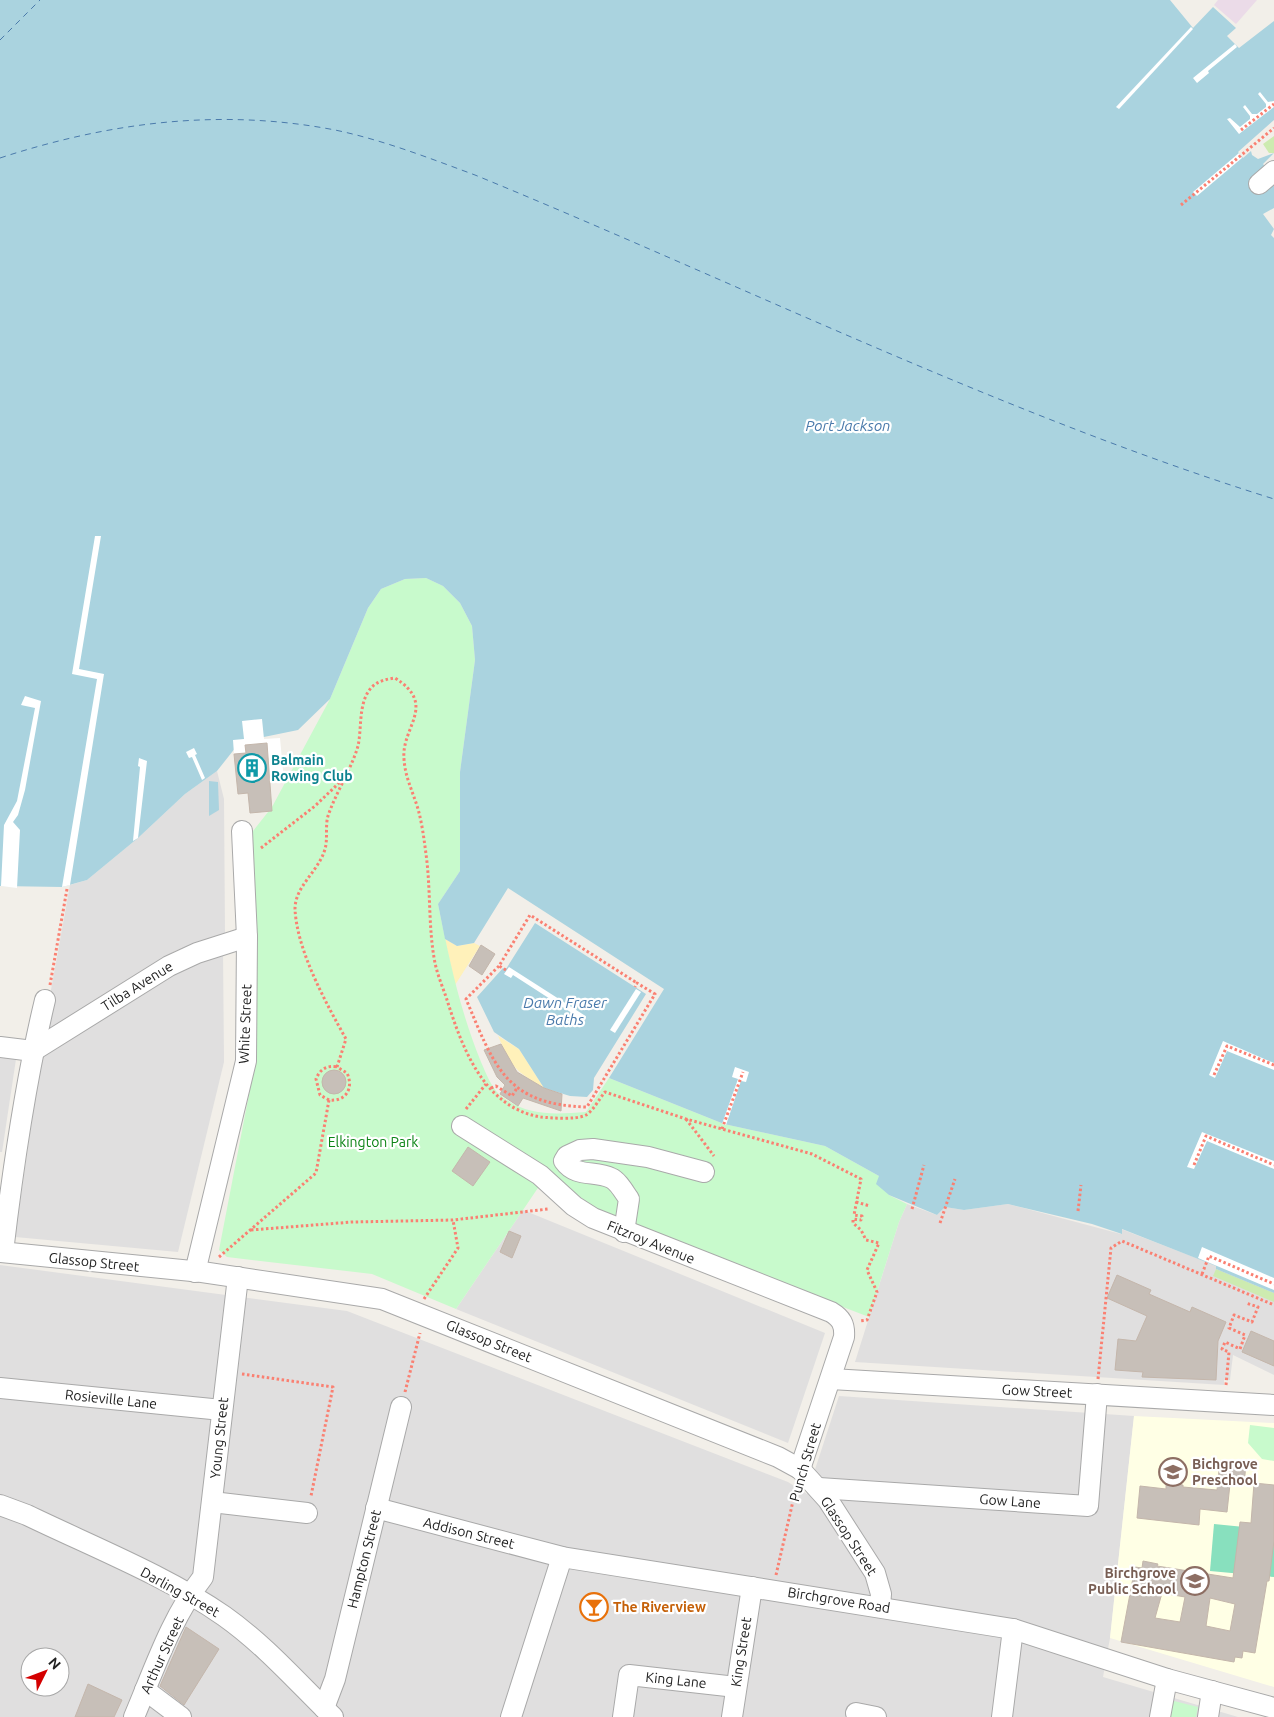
<svg xmlns="http://www.w3.org/2000/svg" width="1274" height="1717" font-family="Ubuntu,sans-serif">
<style>
.residential{fill:#e0dfdf;fill-rule:evenodd}
.industrial{fill:#ebdbe8}
.education{fill:#ffffe5}
.grass{fill:#cdebb0}
.sand{fill:#fff1ba}
.park{fill:#c8facc}
.pitch{fill:#88e0be}
.water{fill:#aad3df}
.pier{fill:#fff}
.lines{fill:none;stroke-linecap:round;stroke-linejoin:round}
.ferry{stroke:#4a7aab;stroke-width:1;stroke-dasharray:6 5;stroke-linecap:butt}
.building{fill:#c7bfb8;stroke:#c4b6ab;fill-rule:evenodd}
.minor-casing{stroke:#a9a9a9;stroke-width:22}
.path{stroke:#fa8072;stroke-width:3;stroke-dasharray:2.5 2.5;stroke-linecap:butt}
.minor{stroke:#fff;stroke-width:20}
.labels{text-anchor:middle;stroke-width:4.5;stroke-linejoin:round;paint-order:stroke}
.culture-label{font-size:14px;font-weight:bold;fill:#0d838f;stroke:#fff;text-anchor:start}
.street-label{font-size:14px;fill:#222;stroke:#fff}
.park-label{font-size:14px;fill:#0c8416;stroke:#fff}
.education-label{font-size:14px;font-weight:bold;fill:#785e54;stroke:#fff;text-anchor:start}
.food-label{font-size:14px;font-weight:bold;fill:#c56008;stroke:#fff;text-anchor:start}
.water-label{font-size:15px;font-style:italic;fill:#4a7aab;stroke:#fff}
</style>
<rect width="100%" height="100%" fill="#f2efe9"/>
<!-- residential -->
<g class="residential">
<path d="M 217,771 L 224,799 L 225,933 L 175,951 L 95,1004 L 43,1034 L 70,885 L 87,880 L 138,838 L 185,794 Z"/>
<path d="M 223,952 L 224,1062 L 178,1252 L 15,1237 L 41,1057 L 182,966 Z"/>
<path d="M 0,1057 L 16,1059 L 2,1152 L 0,1152 Z"/>
<path d="M 907,1204 L 937,1215 L 945,1207 L 964,1210 L 1008,1204 L 1121,1234 L 1121,1229 L 1217,1266 L 1216,1269 L 1274,1293 L 1274,1375 L 1233,1355 L 1230,1380 L 1224,1380 L 1224,1385 L 855,1362 L 899,1222 Z"/>
<path d="M 523,1210 L 825,1333 L 788,1443 L 456,1309 Z"/>
<path d="M 0,1265 L 347,1311 L 788,1482 L 807,1494 L 839,1396 L 1134,1416 L 1110,1638 L 1103,1677 L 1238,1717 L 0,1717 ZM 30,1657 L 60,1657 L 60,1687 L 30,1687 Z"/>
</g>
<!-- industrial -->
<path class="industrial" d="M 1218,0 L 1257,0 L 1236,24 L 1214,5 Z"/>
<!-- education -->
<path class="education" d="M 1134,1416 L 1274,1423 L 1274,1687 L 1110,1638 Z"/>
<!-- grass -->
<g class="grass">
<path d="M 1274,136 L 1274,153 L 1269,153 L 1263,144 Z"/>
<path d="M 1216,1269 L 1274,1293 L 1274,1302 L 1213,1276 Z"/>
</g>
<!-- sand -->
<g class="sand">
<path d="M 445,939 L 457,946 L 474,943 L 480,946 L 455,985 Z"/>
<path d="M 498,1036 L 519,1049 L 544,1088 C 514,1070 513,1069 498,1036 Z"/>
</g>
<!-- park -->
<g class="park">
<path d="M 426,578 L 443,586 L 460,603 L 472,626 L 475,660 L 460,772 L 460,871 L 438,904 C 449,958 460,1011 481,1062 C 486,1073 491,1087 500,1095 C 527,1117 554,1114 586,1112 L 609,1078 L 724,1124 L 825,1146 L 879,1176 L 889,1195 L 907,1204 L 899,1222 L 869,1317 L 620,1221 L 599,1211 L 548,1173 L 456,1309 L 372,1274 L 227,1257 L 219,1250 L 256,1058 L 254,857 L 246,840 L 272,807 L 330,699 L 368,608 L 381,589 L 405,579 Z"/>
<path d="M 1250,1425 L 1274,1428 L 1274,1461 L 1262,1459 L 1248,1443 Z"/>
<path d="M 1170,1700 L 1198,1707 L 1196,1717 L 1167,1717 Z"/>
</g>
<!-- pitch -->
<path class="pitch" d="M 1214,1524 L 1274,1530 L 1274,1577 L 1210,1571 Z"/>
<!-- water -->
<g class="water">
<path d="M 0,0 L 1170,0 L 1193,28 L 1213,7 L 1236,28 L 1227,36 L 1239,48 L 1274,21 L 1274,120 L 1238,152 L 1243,158 L 1251,151 L 1252,155 L 1258,159 L 1274,153 L 1263,164 L 1274,177 L 1274,208 L 1263,214 L 1274,229 L 1271,235 L 1274,238 L 1274,1293 L 1216,1269 L 1216,1266 L 1122,1229 L 1122,1234 L 1092,1224 L 1008,1204 L 964,1210 L 945,1207 L 937,1215 L 889,1195 L 876,1184 L 879,1176 L 825,1146 L 724,1124 L 609,1078 L 664,989 L 508,888 L 474,943 L 457,946 L 445,939 L 438,904 L 460,871 L 460,772 L 475,660 L 472,626 L 460,603 L 443,586 L 426,578 L 405,579 L 381,589 L 368,608 L 330,699 L 298,730 L 240,742 L 217,771 L 185,794 L 138,838 L 87,880 L 62,887 L 0,886 Z"/>
<path d="M 209,781 L 218,782 L 219,810 L 209,816 Z"/>
<path d="M 535,923 L 646,994 L 594,1078 L 593,1090 L 587,1097 L 570,1096 L 544,1088 L 519,1049 L 494,1032 L 477,997 L 503,968 L 506,969 Z"/>
</g>
<!-- pier -->
<g class="pier">
<path d="M 1191,27 L 1193,29 L 1119,109 L 1116,107 Z"/>
<path d="M 1235,44 L 1237,47 L 1208,71 L 1209,73 L 1197,83 L 1193,78 Z"/>
<path d="M 1260,92 L 1268,102 L 1274,101 L 1274,107 L 1239,134 L 1227,119 L 1230,118 L 1240,127 L 1250,119 L 1250,116 L 1243,107 L 1245,105 L 1252,114 L 1257,114 L 1266,107 L 1266,104 L 1258,94 Z"/>
<path d="M 1239,153 L 1242,158 L 1197,196 L 1193,192 Z"/>
<path d="M 95,536 L 101,536 L 79,669 L 104,674 L 70,885 L 62,887 L 97,679 L 72,674 Z"/>
<path d="M 25,696 L 41,701 L 25,790 L 18,815 L 13,822 L 20,830 L 17,888 L 1,886 L 4,825 L 17,801 L 35,708 L 21,705 Z"/>
<path d="M 262,719 L 264,739 L 280,738 L 284,781 L 270,782 L 267,743 L 245,746 L 246,753 L 234,754 L 233,740 L 244,739 L 242,721 Z"/>
<path d="M 194,748 L 197,754 L 195,755 L 205,778 L 202,780 L 192,757 L 189,758 L 186,752 Z"/>
<path d="M 139,758 L 147,761 L 138,838 L 133,841 L 140,767 L 138,766 Z"/>
<path d="M 509,967 L 584,1015 L 580,1022 L 574,1018 L 575,1015 L 513,975 L 511,978 L 504,974 Z"/>
<path d="M 636,989 L 641,992 L 615,1033 L 610,1030 Z"/>
<path d="M 1223,1041 L 1274,1063 L 1274,1070 L 1227,1051 L 1215,1078 L 1209,1075 Z"/>
<path d="M 735,1067 L 749,1072 L 746,1082 L 741,1081 L 726,1125 L 722,1124 L 738,1079 L 732,1077 Z"/>
<path d="M 1202,1132 L 1274,1161 L 1274,1169 L 1207,1141 L 1194,1169 L 1187,1167 Z"/>
<path d="M 1202,1247 L 1274,1278 L 1274,1290 L 1198,1258 Z"/>
</g>
<g class="lines">
<!-- ferry -->
<g class="ferry">
<path d="M 0,40 L 40,0"/>
<path d="M 0,158 C 110,122 221,108 335,130 C 383,140 429,158 475,175 C 741,284 999,413 1274,499"/>
</g>
</g>
<!-- building -->
<g class="building">
<path d="M 267,743 L 272,811 L 250,813 L 248,793 L 238,794 L 234,754 L 246,753 L 245,745 Z"/>
<path d="M 481,945 L 495,954 L 482,975 L 469,966 Z"/>
<path d="M 501,1044 L 517,1072 L 544,1088 L 562,1094 L 561,1111 L 523,1098 L 518,1106 L 500,1094 L 505,1085 L 497,1077 L 484,1050 Z"/>
<circle cx="334" cy="1082" r="12"/>
<path d="M 468,1147 L 490,1162 L 473,1186 L 452,1171 Z"/>
<path d="M 509,1231 L 521,1236 L 512,1258 L 500,1252 Z"/>
<path d="M 1117,1275 L 1151,1290 L 1149,1294 L 1190,1312 L 1192,1307 L 1226,1322 L 1218,1341 L 1216,1380 L 1142,1377 L 1143,1372 L 1115,1370 L 1118,1339 L 1136,1341 L 1147,1316 L 1107,1298 Z"/>
<path d="M 1251,1331 L 1274,1341 L 1274,1366 L 1242,1352 Z"/>
<path d="M 1220,1461 L 1246,1464 L 1244,1485 L 1230,1484 L 1227,1512 L 1200,1509 L 1199,1525 L 1137,1518 L 1140,1486 L 1166,1489 L 1166,1483 L 1183,1485 L 1183,1487 L 1217,1490 Z"/>
<path d="M 1254,1483 L 1274,1485 L 1274,1541 L 1269,1581 L 1267,1581 L 1255,1653 L 1243,1651 L 1242,1658 L 1235,1657 L 1234,1662 L 1121,1642 L 1135,1567 L 1142,1568 L 1143,1561 L 1158,1564 L 1157,1566 L 1233,1578 L 1240,1522 L 1251,1523 ZM 1162,1593 L 1185,1597 L 1180,1622 L 1155,1618 ZM 1210,1598 L 1235,1604 L 1230,1631 L 1206,1626 Z"/>
<path d="M 186,1627 L 219,1649 L 184,1705 L 160,1686 Z"/>
<path d="M 88,1684 L 122,1700 L 114,1717 L 75,1717 Z"/>
</g>
<g class="lines">
<defs>
<g id="minor">
<path d="M 1259,184 L 1274,171"/>
<path d="M 0,1047 L 33,1051"/>
<path d="M 33,1051 L 169,966 L 197,953 L 247,937"/>
<path d="M 462,1126 L 540,1175 L 574,1206 L 593,1218 L 831,1312 C 841,1318 845,1324 844,1337 L 800,1469"/>
<path d="M 624,1232 L 629,1199 C 624,1192 618,1181 611,1178 C 595,1170 576,1178 564,1161 L 567,1156 L 580,1150 L 593,1149 L 648,1157 L 704,1172"/>
<path d="M 0,1252 L 202,1272 L 382,1299 L 778,1457 L 800,1469 L 828,1500 L 875,1573 L 881,1594 L 880,1607"/>
<path d="M 3,1252 C 13,1167 25,1083 45,1000"/>
<path d="M 195,1272 L 246,1061 L 247,937 L 242,831"/>
<path d="M 831,1379 L 1274,1405"/>
<path d="M 0,1388 L 222,1410"/>
<path d="M 819,1488 L 1088,1506 L 1097,1394"/>
<path d="M 212,1502 L 307,1513"/>
<path d="M 0,1505 L 27,1515 C 91,1546 167,1576 224,1616 C 265,1645 297,1682 333,1717"/>
<path d="M 376,1508 L 562,1557 L 1013,1629 L 1167,1679 L 1274,1708"/>
<path d="M 145,1690 L 181,1717"/>
<path d="M 324,1708 L 335,1679 L 401,1407"/>
<path d="M 856,1713 L 876,1717"/>
<path d="M 134,1717 C 154,1670 171,1618 203,1577 L 238,1277"/>
<path d="M 511,1717 L 562,1557"/>
<path d="M 623,1717 L 629,1675 L 736,1687"/>
<path d="M 732,1717 L 752,1587"/>
<path d="M 1002,1717 L 1013,1629"/>
<path d="M 1160,1717 L 1167,1679"/>
<path d="M 1208,1717 L 1212,1691"/>
</g>
</defs>
<!-- minor casing -->
<use href="#minor" class="minor-casing"/>
<!-- path -->
<g class="path">
<path d="M 1241,130 L 1274,104"/>
<path d="M 1181,205 L 1274,128"/>
<path d="M 261,848 L 315,806 L 340,782"/>
<path d="M 499,966 L 466,999 C 494,1065 505,1105 587,1107 L 655,994 L 637,983 L 635,987"/>
<path d="M 506,970 L 499,966 L 530,915 L 637,983"/>
<path d="M 50,985 L 67,889"/>
<path d="M 1214,1075 L 1227,1046 L 1274,1065"/>
<path d="M 491,1088 L 496,1086 L 512,1096 L 517,1088"/>
<path d="M 329,1100 L 320,1095 L 316,1079 C 320,1069 327,1065 337,1067"/>
<path d="M 466,1109 L 486,1084"/>
<path d="M 686,1119 L 714,1156"/>
<path d="M 722,1129 L 743,1072"/>
<path d="M 1194,1165 L 1206,1136 L 1274,1165"/>
<path d="M 856,1202 L 870,1206"/>
<path d="M 912,1209 L 924,1165"/>
<path d="M 1078,1211 L 1081,1185"/>
<path d="M 940,1223 L 955,1179"/>
<path d="M 251,1230 L 352,1222 L 453,1220 L 548,1209"/>
<path d="M 219,1257 L 316,1173 L 329,1100 C 346,1102 354,1088 347,1073 L 337,1067 L 346,1039 C 326,1003 297,951 295,909 C 295,886 319,871 325,849 C 328,839 325,826 328,816 C 336,792 351,770 358,746 C 362,728 358,703 371,688 C 377,681 387,679 395,678 C 438,705 401,727 404,759 C 405,777 413,792 418,809 C 422,823 424,839 426,854 C 431,890 428,928 435,963 C 438,977 444,990 448,1003 C 463,1050 485,1108 541,1117 C 551,1118 577,1120 586,1115 C 594,1110 599,1099 605,1092 L 686,1119 L 812,1154 L 861,1179 L 854,1215 L 862,1216 L 861,1220 L 853,1219 L 853,1223 L 861,1230 L 866,1240 L 879,1243 L 867,1270 L 877,1292 L 867,1320 L 859,1321"/>
<path d="M 1202,1274 L 1209,1256 L 1274,1284"/>
<path d="M 424,1299 L 458,1248 L 453,1220"/>
<path d="M 242,1374 L 333,1387 L 311,1496"/>
<path d="M 1098,1379 L 1111,1248 L 1122,1241 L 1274,1305"/>
<path d="M 1226,1385 L 1229,1352 L 1222,1349 L 1225,1342 L 1240,1349 L 1245,1335 L 1229,1328 L 1234,1315 L 1252,1322 L 1258,1307 L 1246,1303"/>
<path d="M 405,1392 L 420,1333"/>
<path d="M 776,1575 L 796,1488"/>
</g>
<!-- minor -->
<use href="#minor" class="minor"/>
</g>
<!-- icons -->
<defs>
<symbol id="building-ring" viewBox="-11 -11 22 22"><circle r="9.5" fill="#fff" stroke="#0f9aa8" stroke-width="1.5"/><path d="M-4-6H4V6H1V3H-1V6H-4ZM-2.5-4.3h1.7v1.8h-1.7ZM.8-4.3h1.7v1.8H.8ZM-2.5-1h1.7V.8h-1.7ZM.8-1h1.7V.8H.8Z" fill="#0f9aa8"/></symbol>
<symbol id="school-ring" viewBox="-11 -11 22 22"><circle r="9.5" fill="#fff" stroke="#8d6e63" stroke-width="1.5"/><path d="M0-5L7-2L0 1L-7-2ZM-4 1L0 2.5L4 1V4Q0 6-4 4Z" fill="#8d6e63"/></symbol>
<symbol id="bar-ring" viewBox="-11 -11 22 22"><circle r="9.5" fill="#fff" stroke="#e8710a" stroke-width="1.5"/><path d="M-6-5H6L.8 .8V4.5H3.5V6h-7V4.5H-.8V.8Z" fill="#e8710a"/></symbol>
</defs>
<g fill-rule="evenodd">
<use href="#building-ring" x="236" y="752" width="32" height="32"/>
<use href="#school-ring" x="1157" y="1456" width="32" height="32"/>
<use href="#school-ring" x="1179" y="1565" width="32" height="32"/>
<use href="#bar-ring" x="578" y="1591" width="32" height="32"/>
</g>
<g class="labels">
<!-- culture labels -->
<g class="culture-label">
<text x="271" y="765">Balmain<tspan x="271" dy="16">Rowing Club</tspan></text>
</g>
<!-- street labels -->
<g class="street-label">
<text transform="translate(137 986) rotate(-32)" y="5">Tilba Avenue</text>
<text transform="translate(245 1024) rotate(-88)" y="5">White Street</text>
<text transform="translate(651 1242) rotate(22)" y="5">Fitzroy Avenue</text>
<text transform="translate(94 1262) rotate(6)" y="5">Glassop Street</text>
<text transform="translate(489 1341) rotate(22)" y="5">Glassop Street</text>
<text transform="translate(1037 1391) rotate(3)" y="5">Gow Street</text>
<text transform="translate(111 1399) rotate(6)" y="5">Rosieville Lane</text>
<text transform="translate(219 1438) rotate(-84)" y="5">Young Street</text>
<text transform="translate(805 1462) rotate(-74)" y="5">Punch Street</text>
<text transform="translate(1010 1501) rotate(4)" y="5">Gow Lane</text>
<text transform="translate(469 1533) rotate(14)" y="5">Addison Street</text>
<text transform="translate(849 1536) rotate(57)" y="5">Glassop Street</text>
<text transform="translate(364 1559) rotate(-76)" y="5">Hampton Street</text>
<text transform="translate(180 1592) rotate(29)" y="5">Darling Street</text>
<text transform="translate(839 1600) rotate(9)" y="5">Birchgrove Road</text>
<text transform="translate(741 1652) rotate(-81)" y="5">King Street</text>
<text transform="translate(162 1655) rotate(-65)" y="5">Arthur Street</text>
<text transform="translate(676 1680) rotate(6)" y="5">King Lane</text>
</g>
<!-- park labels -->
<g class="park-label">
<text x="373" y="1147">Elkington Park</text>
</g>
<!-- education labels -->
<g class="education-label">
<text x="1192" y="1469">Bichgrove<tspan x="1192" dy="16">Preschool</tspan></text>
<text x="1176" y="1578" text-anchor="end">Birchgrove<tspan x="1176" dy="16">Public School</tspan></text>
</g>
<!-- food labels -->
<g class="food-label">
<text x="613" y="1612">The Riverview</text>
</g>
<!-- water labels -->
<g class="water-label">
<text x="848" y="431">Port Jackson</text>
<text x="565" y="1008">Dawn Fraser<tspan x="565" dy="17">Baths</tspan></text>
</g>
</g>
<!-- north arrow -->
<g transform="translate(45 1672) rotate(48)"><circle r="24" fill="#ffffff" stroke="#a7a7a7"/>
<path d="M0-4L9 19L0 12L-9 19Z" fill="#d40000"/>
<text y="-8" font-size="14" font-weight="bold" text-anchor="middle" fill="#222222">N</text>
</g>
</svg>
